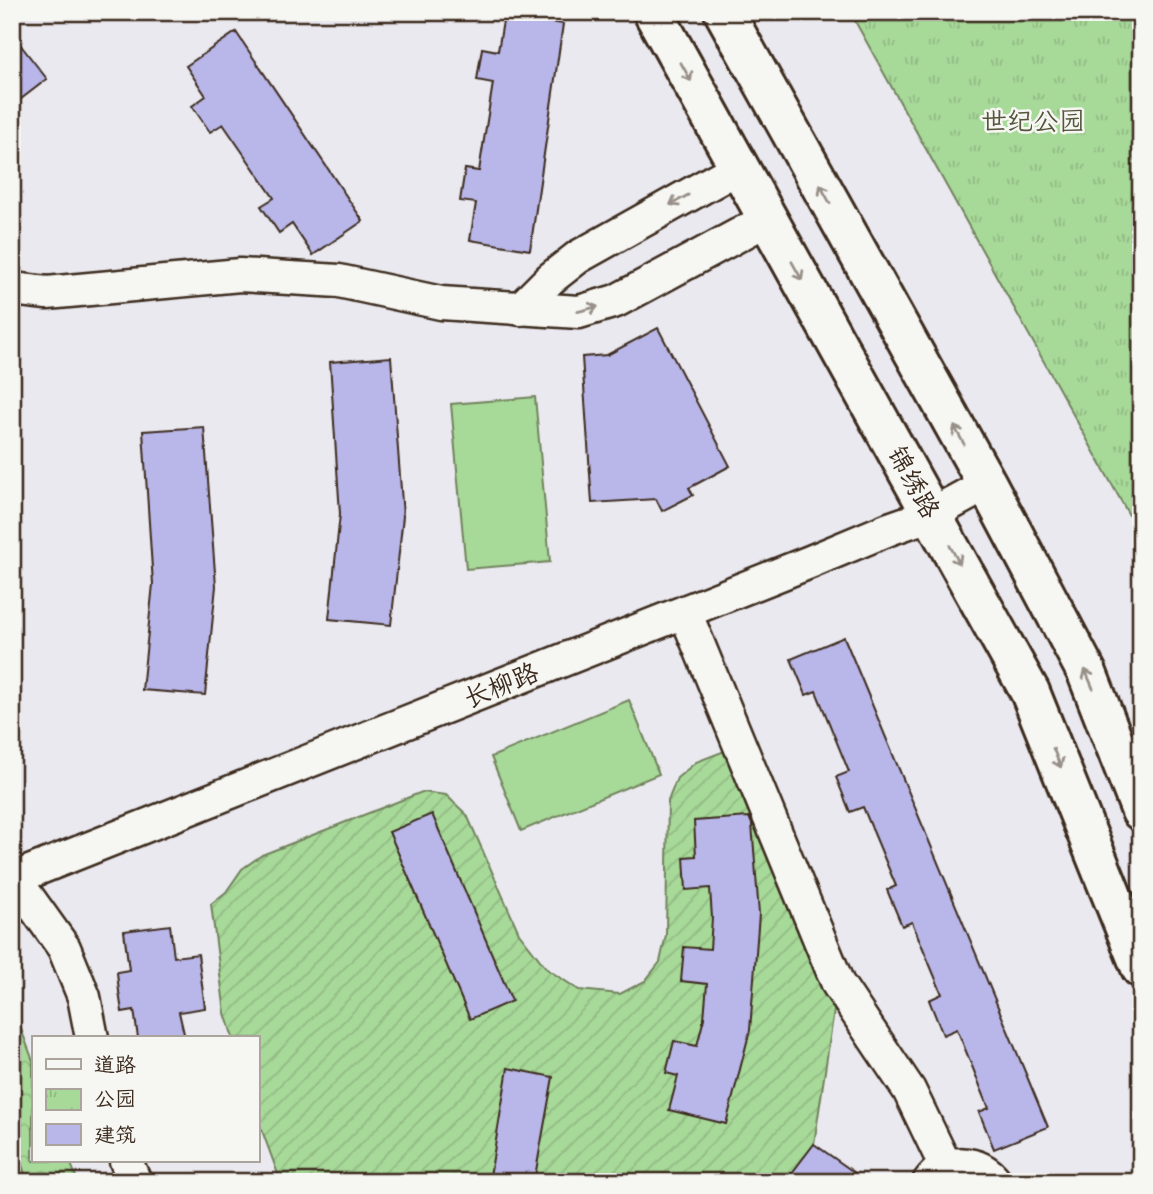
<svg xmlns="http://www.w3.org/2000/svg" width="1153" height="1194" font-family="Sriracha,'LXGW WenKai TC',sans-serif">
<style>
.forest{fill:url(#forest-crowns);stroke:#71825c;stroke-width:2}
.park{fill:url(#park-tufts);stroke:#71825c;stroke-width:2}
.garden{fill:url(#garden-furrows);stroke:#71825c;stroke-width:2}
.pitch{fill:#a7d999;stroke:#71825c;stroke-width:2}
.building{fill:#b9b7e9;stroke:#3b2a1e;stroke-width:2}
.lines{fill:none;stroke-linecap:round;stroke-linejoin:round}
.minor-casing{stroke:#3b2a1e;stroke-width:37}
.major-casing{stroke:#3b2a1e;stroke-width:44}
.minor{stroke:#f6f6f2;stroke-width:32}
.major{stroke:#f6f6f2;stroke-width:38}
.oneway{stroke:#989088}
.labels{text-anchor:middle;stroke-width:5;stroke-linejoin:round;paint-order:stroke}
.park-label{font-size:26px;fill:#56563d;stroke:#f6f6f2}
.street-label{font-size:26px;fill:#3b2a1e;stroke:#f6f6f2}
</style>
<defs>
<pattern id="forest-crowns" width="20" height="18" patternUnits="userSpaceOnUse" patternTransform="scale(1.75)"><rect width="20" height="18" fill="#a7d999"/><path d="M2 6a3 3 0 1 1 6 0M12 15a3 3 0 1 1 6 0" fill="none" stroke="#91ba83"/></pattern>
<pattern id="park-tufts" width="24" height="20" patternUnits="userSpaceOnUse" patternTransform="scale(1.75)"><rect width="24" height="20" fill="#a7d999"/><path d="M3 7l-1-3M5 7V3M7 7l1-3M15 17l-1-3M17 17v-4M19 17l1-3" fill="none" stroke="#91ba83"/></pattern>
<pattern id="garden-furrows" width="10" height="10" patternUnits="userSpaceOnUse" patternTransform="scale(1.75)"><rect width="10" height="10" fill="#a7d999"/><path d="M-1 1l2-2M0 10L10 0M9 11l2-2" fill="none" stroke="#91ba83"/></pattern>
</defs>
<rect width="100%" height="100%" fill="#eae9f0"/>
<filter id="ink" filterUnits="userSpaceOnUse"><feTurbulence type="fractalNoise" baseFrequency=".0143" numOctaves="2"/><feDisplacementMap in="SourceGraphic" scale="14" xChannelSelector="R" yChannelSelector="G"/><feConvolveMatrix kernelMatrix="1 2 1 2 8 2 1 2 1" color-interpolation-filters="sRGB"/></filter>
<g filter="url(#ink)">
<!-- forest -->
<path class="forest" d="M 12,1005 L 33,1061 L 33,1161 L 70,1161 L 78,1182 L 28,1182 L 12,1139 Z"/>
<!-- park -->
<g class="park">
<path d="M 850,12 L 1141,12 L 1141,540 L 1135,526 Z"/>
<path d="M 12,1139 L 28,1182 L 12,1182 Z"/>
</g>
<!-- garden -->
<path class="garden" d="M 740,745 L 838,984 L 814,1144 L 786,1182 L 281,1182 L 257,1117 L 257,1038 L 233,1038 L 225,1013 L 211,904 L 226,892 L 242,869 L 262,855 L 422,792 L 446,795 L 467,815 L 519,933 L 547,969 L 579,990 L 620,994 L 645,981 L 660,962 L 666,935 L 668,801 L 677,778 L 696,762 Z"/>
<!-- pitch -->
<g class="pitch">
<path d="M 535,397 L 550,562 L 466,569 L 451,404 Z"/>
<path d="M 629,700 L 659,774 L 521,831 L 491,757 Z"/>
</g>
<!-- building -->
<g class="building">
<path d="M 504,15 L 563,24 L 530,250 L 470,240 L 476,203 L 460,201 L 465,169 L 479,171 L 493,83 L 477,80 L 482,48 L 498,51 Z"/>
<path d="M 236,32 L 363,221 L 313,255 L 292,224 L 279,233 L 261,206 L 274,198 L 223,124 L 210,132 L 192,106 L 206,96 L 186,66 Z"/>
<path d="M 12,34 L 47,79 L 12,106 Z"/>
<path d="M 658,328 L 730,466 L 689,488 L 693,495 L 662,511 L 656,499 L 592,503 L 582,357 L 607,355 Z"/>
<path d="M 391,357 L 403,516 L 391,625 L 329,619 L 340,514 L 330,362 Z"/>
<path d="M 204,427 L 216,586 L 205,695 L 142,690 L 153,584 L 143,431 Z"/>
<path d="M 844,637 L 1048,1127 L 994,1149 L 979,1112 L 989,1108 L 957,1029 L 943,1035 L 929,1000 L 942,994 L 912,922 L 902,926 L 887,890 L 896,886 L 863,807 L 850,812 L 836,777 L 849,772 L 816,691 L 806,695 L 791,659 Z"/>
<path d="M 432,814 L 512,1001 L 470,1019 L 389,832 Z"/>
<path d="M 749,817 L 752,824 L 759,914 L 750,1030 L 726,1124 L 669,1110 L 678,1076 L 666,1073 L 674,1041 L 697,1046 L 704,1018 L 707,984 L 681,981 L 684,947 L 710,949 L 712,918 L 710,888 L 686,890 L 684,857 L 696,856 L 694,821 Z"/>
<path d="M 170,925 L 174,957 L 198,954 L 205,1008 L 179,1012 L 185,1038 L 138,1038 L 134,1010 L 122,1012 L 119,992 L 117,972 L 129,970 L 124,931 Z"/>
<path d="M 508,1068 L 553,1077 L 534,1182 L 489,1182 Z"/>
<path d="M 814,1144 L 868,1182 L 785,1182 Z"/>
</g>
<g class="lines">
<defs>
<g id="minor">
<path d="M 12,289 L 47,293 L 240,275 L 339,281 L 441,303 L 579,312 L 616,301 L 768,219"/>
<path d="M 520,309 L 550,279 L 578,257 L 739,167"/>
<path d="M 685,612 L 838,984 L 909,1090 L 946,1167"/>
<path d="M 14,878 L 64,948 L 84,997 L 92,1038"/>
<path d="M 12,879 L 810,562 L 889,529 L 932,514 L 987,484"/>
<path d="M 126,1161 L 135,1182"/>
<path d="M 929,1182 C 945,1158 980,1159 996,1182"/>
</g>
<g id="major">
<path d="M 653,12 L 1030,692 L 1141,968"/>
<path d="M 724,12 L 987,484 L 1087,673 L 1141,811"/>
</g>
</defs>
<!-- minor casing -->
<use href="#minor" class="minor-casing"/>
<!-- major casing -->
<use href="#major" class="major-casing"/>
<!-- minor -->
<use href="#minor" class="minor"/>
<!-- major -->
<use href="#major" class="major"/>
</g>
<!-- one-way arrows -->
<defs><path id="oneway-shaft" d="M-6 0H5M1.5-3L5.5 0L1.5 3" fill="none" stroke-width="1.6" stroke-linecap="round" stroke-linejoin="round" transform="scale(1.75)"/></defs>
<g class="oneway">
<use href="#oneway-shaft" transform="translate(686 72) rotate(61)"/>
<use href="#oneway-shaft" transform="translate(825 194) rotate(-119)"/>
<use href="#oneway-shaft" transform="translate(679 200) rotate(151)"/>
<use href="#oneway-shaft" transform="translate(797 271) rotate(61)"/>
<use href="#oneway-shaft" transform="translate(588 309) rotate(-14)"/>
<use href="#oneway-shaft" transform="translate(959 435) rotate(-119)"/>
<use href="#oneway-shaft" transform="translate(955 555) rotate(61)"/>
<use href="#oneway-shaft" transform="translate(1089 679) rotate(-113)"/>
<use href="#oneway-shaft" transform="translate(1057 758) rotate(68)"/>
</g>
</g>
<g class="labels">
<!-- park labels -->
<g class="park-label">
<text x="1033" y="130">世纪公园</text>
</g>
<!-- street labels -->
<g class="street-label">
<text transform="translate(914 482) rotate(61)" y="9">锦绣路</text>
<text transform="translate(501 685) rotate(-22)" y="9">长柳路</text>
</g>
</g>
<!-- margin -->
<rect width="1153" height="1194" fill="none" stroke="#f6f6f2" stroke-width="42"/>
<rect x="21" y="21" width="1111" height="1152" fill="none" stroke="#3b2a1e" stroke-width="2.5" filter="url(#ink)"/>
<!-- legend -->
<rect x="32" y="1036" width="228" height="126" fill="#f6f6f2" stroke="#aba49d" stroke-width="2"/>
<rect x="46" y="1059" width="35" height="10" fill="#f6f6f2" stroke="#aba49d" stroke-width="2"/>
<text x="94" y="1072" font-size="21" fill="#3b2a1e">道路</text>
<rect x="46" y="1089" width="35" height="21" fill="url(#park-tufts)" stroke="#aba49d" stroke-width="2"/>
<text x="94" y="1106" font-size="21" fill="#3b2a1e">公园</text>
<rect x="46" y="1124" width="35" height="21" fill="#b9b7e9" stroke="#aba49d" stroke-width="2"/>
<text x="94" y="1142" font-size="21" fill="#3b2a1e">建筑</text>
</svg>
